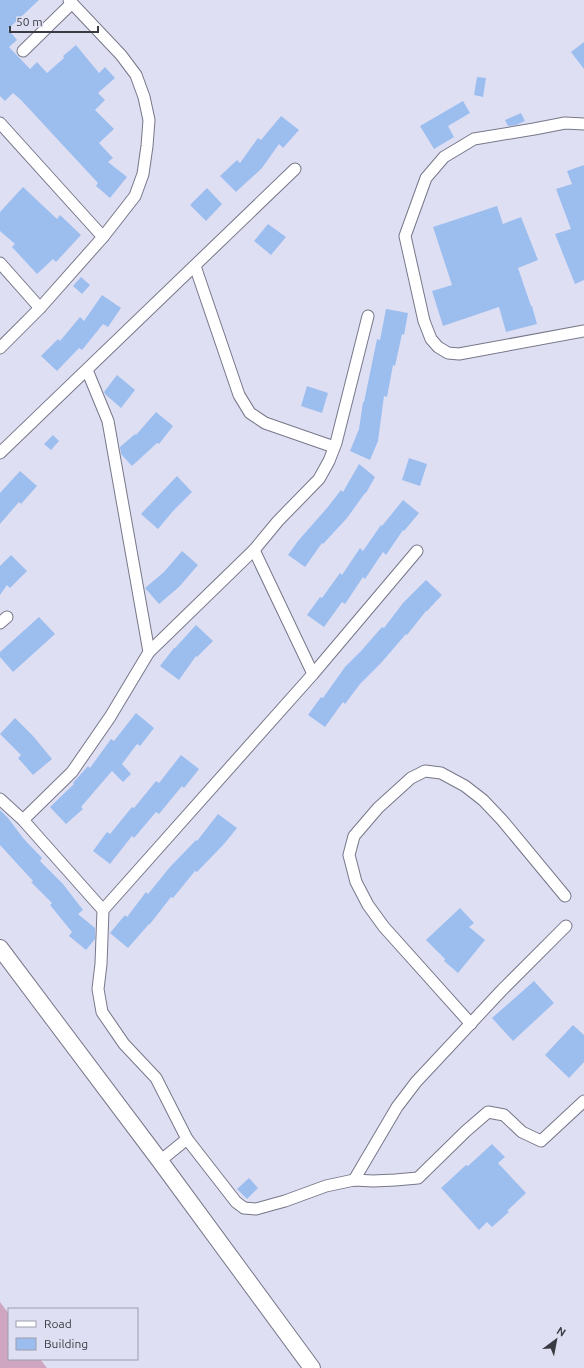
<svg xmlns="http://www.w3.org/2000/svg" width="584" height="1368" font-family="Ubuntu,sans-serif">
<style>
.green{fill:#cea6c1}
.building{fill:#9cbeef}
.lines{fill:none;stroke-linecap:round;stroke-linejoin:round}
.street-casing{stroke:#77778a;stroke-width:13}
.secondary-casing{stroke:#77778a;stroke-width:18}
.street{stroke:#fff;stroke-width:11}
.secondary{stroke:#fff;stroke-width:16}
</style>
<rect width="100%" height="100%" fill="#dfdff4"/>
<!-- green -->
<path class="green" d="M 0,1302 L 9,1314 L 9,1359 L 40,1359 L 47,1368 L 0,1368 Z"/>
<!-- building -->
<g class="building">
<path d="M 0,0 L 39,0 L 8,29 L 17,40 L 9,47 L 30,69 L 37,62 L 47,73 L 64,58 L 63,56 L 76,45 L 99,73 L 105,67 L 115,78 L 98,93 L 105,100 L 95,110 L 114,129 L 99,143 L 113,158 L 108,162 L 127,177 L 110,198 L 96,186 L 98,183 L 21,100 L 13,93 L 5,101 L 0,96 Z"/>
<path d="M 584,42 L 584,69 L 571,52 Z"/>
<path d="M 477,77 L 486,78 L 483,97 L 474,95 Z"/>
<path d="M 463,101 L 470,113 L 448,126 L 454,137 L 434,149 L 420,126 Z"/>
<path d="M 521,113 L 525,121 L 516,125 L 508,126 L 505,120 Z"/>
<path d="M 281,116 L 299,130 L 283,148 L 279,144 L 262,168 L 236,192 L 220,176 L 237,160 L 240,163 L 258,138 L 261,140 Z"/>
<path d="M 584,165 L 584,280 L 575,284 L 555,234 L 571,229 L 556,189 L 572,184 L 567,171 Z"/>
<path d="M 23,187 L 57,219 L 60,215 L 81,235 L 56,262 L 53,259 L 37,274 L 12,247 L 15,244 L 0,231 L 0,212 Z"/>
<path d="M 207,188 L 222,204 L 206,221 L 190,205 Z"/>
<path d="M 497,206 L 503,224 L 521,217 L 538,260 L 518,268 L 531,306 L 532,306 L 537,324 L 506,332 L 499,307 L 443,326 L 432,291 L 452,285 L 433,227 Z"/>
<path d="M 268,224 L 286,237 L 271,255 L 254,241 Z"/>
<path d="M 81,277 L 90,285 L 82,294 L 73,286 Z"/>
<path d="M 102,295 L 121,308 L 108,327 L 103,324 L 82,350 L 79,348 L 57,371 L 41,356 L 58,339 L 60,341 L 80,317 L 84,321 Z"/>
<path d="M 386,309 L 408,313 L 404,335 L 402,334 L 395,366 L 393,365 L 387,397 L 384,396 L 378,441 L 370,460 L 350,451 L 359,429 L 363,402 L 364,402 L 377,339 L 380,340 Z"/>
<path d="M 117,375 L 135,390 L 121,408 L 105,394 L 104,392 Z"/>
<path d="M 307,386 L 328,393 L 322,413 L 301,406 Z"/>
<path d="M 156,412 L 173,426 L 159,444 L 157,443 L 132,466 L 121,454 L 120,447 L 135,434 L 136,435 Z"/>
<path d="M 53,435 L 59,441 L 51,450 L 44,444 Z"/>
<path d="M 409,458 L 427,464 L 420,486 L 402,480 Z"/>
<path d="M 359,464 L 375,477 L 366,493 L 365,493 L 347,518 L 323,544 L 322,543 L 305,567 L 288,555 L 298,541 L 327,508 L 341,490 L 343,492 Z"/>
<path d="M 20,471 L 37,486 L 21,504 L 19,502 L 0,524 L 0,493 Z"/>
<path d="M 177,476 L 192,492 L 173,511 L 158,529 L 141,514 Z"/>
<path d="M 403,500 L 419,513 L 404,531 L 403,530 L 386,555 L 383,552 L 365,579 L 363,577 L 345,604 L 342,602 L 324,627 L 307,615 L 320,597 L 322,598 L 340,573 L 342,575 L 360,548 L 363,551 L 381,525 L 382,526 Z"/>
<path d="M 182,551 L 198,565 L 179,587 L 159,604 L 145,588 L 164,572 Z"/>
<path d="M 11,555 L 27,571 L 10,588 L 7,585 L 0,595 L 0,566 Z"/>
<path d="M 426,580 L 442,595 L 427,611 L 426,611 L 407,635 L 406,634 L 381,663 L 360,684 L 345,704 L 343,702 L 325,727 L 308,715 L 321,697 L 323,698 L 345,667 L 362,650 L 382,627 L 384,628 L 403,603 Z"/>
<path d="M 39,617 L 55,634 L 13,672 L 0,657 L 0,652 Z"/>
<path d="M 196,625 L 213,641 L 197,657 L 196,656 L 179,680 L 160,666 L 174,648 L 175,648 Z"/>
<path d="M 136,713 L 154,728 L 140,746 L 137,744 L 122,764 L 131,774 L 123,782 L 112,771 L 81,807 L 83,809 L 66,824 L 50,807 L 74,784 L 73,783 L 88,766 L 90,768 L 111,739 L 114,741 Z"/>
<path d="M 15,718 L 33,736 L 52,759 L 33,775 L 18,758 L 21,755 L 0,734 Z"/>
<path d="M 181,755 L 199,769 L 184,788 L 182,786 L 159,814 L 156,812 L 134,838 L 132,836 L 110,864 L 93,851 L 107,832 L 110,834 L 132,807 L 134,808 L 156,781 L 159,783 Z"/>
<path d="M 0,810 L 8,818 L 23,838 L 42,858 L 40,861 L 63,884 L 83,910 L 78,914 L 95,928 L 95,939 L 86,950 L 69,936 L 72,932 L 50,905 L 52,903 L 31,882 L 33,881 L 0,845 Z"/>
<path d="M 218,814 L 237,828 L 224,844 L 197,872 L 195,871 L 173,898 L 171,897 L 150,924 L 149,924 L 128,948 L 110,933 L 125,915 L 127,917 L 146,892 L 148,894 L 170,867 L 196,840 L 197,841 Z"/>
<path d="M 460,908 L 474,923 L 469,927 L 485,940 L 458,973 L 444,961 L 445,959 L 426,940 Z"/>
<path d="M 534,981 L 554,1003 L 513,1041 L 492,1018 Z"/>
<path d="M 573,1025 L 584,1035 L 584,1062 L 569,1078 L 545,1055 Z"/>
<path d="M 492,1144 L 505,1157 L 498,1163 L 526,1193 L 507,1211 L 509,1212 L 492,1227 L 487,1222 L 479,1230 L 441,1188 L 466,1165 L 468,1166 Z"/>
<path d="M 249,1178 L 258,1188 L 247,1199 L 237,1189 Z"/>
</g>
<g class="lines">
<defs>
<g id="street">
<path d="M 23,51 L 72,3"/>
<path d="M 0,123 L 103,237"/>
<path d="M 584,124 L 565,123 L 534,129 L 474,139 L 444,157 L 426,178 L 405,236 L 424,321 L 431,339 L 438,347 L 448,353 L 459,354 L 584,331"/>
<path d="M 0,263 L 40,308"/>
<path d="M 195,266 L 239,395 L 250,413 L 265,423 L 334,447"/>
<path d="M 0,348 L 40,308 L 103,237 L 135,196 L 143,174 L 147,146 L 149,120 L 144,97 L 136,75 L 121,55 L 69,0"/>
<path d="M 0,453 L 295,169"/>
<path d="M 254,550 L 313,674"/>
<path d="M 0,623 L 7,617"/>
<path d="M 149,652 L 254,550 L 278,521 L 319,479 L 329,461 L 336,443 L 368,316"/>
<path d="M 0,799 L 23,820 L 103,910 L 101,964 L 98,989 L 102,1012 L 124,1044 L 156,1078 L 187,1139 L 160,1161"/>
<path d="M 23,820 L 72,772 L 110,717 L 149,652 L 108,421 L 87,370"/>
<path d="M 103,910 L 313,674 L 417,551"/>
<path d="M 471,1024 L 384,927 L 368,905 L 356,882 L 349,855 L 354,836 L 378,808 L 411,778 L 425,771 L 441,773 L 465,786 L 483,800 L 502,820 L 565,896"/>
<path d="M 187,1139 L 236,1202 L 244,1208 L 256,1209 L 285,1201 L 326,1186 L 354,1180 L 373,1181 L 395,1180 L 418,1178 L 466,1131 L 488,1112 L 504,1115 L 522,1132 L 541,1141 L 584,1101"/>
<path d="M 354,1180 L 397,1107 L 416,1082 L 502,990 L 566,926"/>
</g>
<path id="secondary" d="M 0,948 L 160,1161 L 312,1368"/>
</defs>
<!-- street casing -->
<use href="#street" class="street-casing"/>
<!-- secondary casing -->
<use href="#secondary" class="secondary-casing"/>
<!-- street -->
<use href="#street" class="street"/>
<!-- secondary -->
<use href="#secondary" class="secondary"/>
</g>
<!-- legend -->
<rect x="8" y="1308" width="130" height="52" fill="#dfdff4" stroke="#9d9dad"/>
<rect x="16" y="1321" width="20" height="6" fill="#ffffff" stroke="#9d9dad"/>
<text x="44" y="1328" font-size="12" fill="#3a3a42">Road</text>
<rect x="16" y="1338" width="20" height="12" fill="#9cbeef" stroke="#9d9dad"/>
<text x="44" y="1348" font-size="12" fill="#3a3a42">Building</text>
<!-- north arrow -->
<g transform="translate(556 1340) rotate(32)" stroke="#dfdff4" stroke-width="3" paint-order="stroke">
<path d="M0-3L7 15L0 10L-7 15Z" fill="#3a3a42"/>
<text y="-6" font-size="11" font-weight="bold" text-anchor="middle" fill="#3a3a42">N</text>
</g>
<!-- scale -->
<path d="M10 26v6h88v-6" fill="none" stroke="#3a3a42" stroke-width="2"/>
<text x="16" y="26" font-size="12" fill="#3a3a42" stroke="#dfdff4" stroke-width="3" paint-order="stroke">50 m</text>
</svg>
